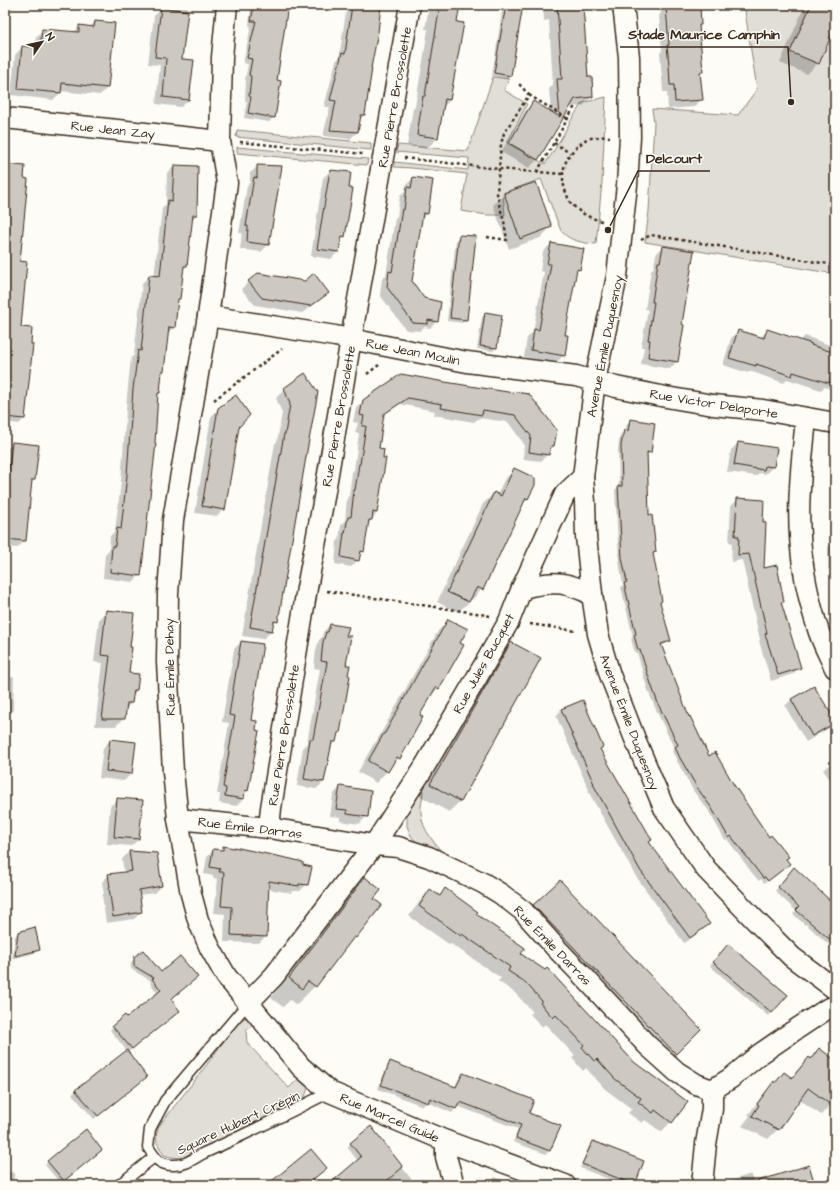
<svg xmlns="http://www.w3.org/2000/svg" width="840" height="1190" font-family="'Architects Daughter',sans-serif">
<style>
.green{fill:#e1ded7;stroke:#8e847a}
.shadow{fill:#0003}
.building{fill:#cdc8c2;stroke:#3b2a1e}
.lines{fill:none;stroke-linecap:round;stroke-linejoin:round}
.service-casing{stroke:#3b2a1e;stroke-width:13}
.minor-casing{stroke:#3b2a1e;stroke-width:23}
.path{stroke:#3b2a1e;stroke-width:2.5;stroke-dasharray:3 3;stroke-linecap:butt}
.service{stroke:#fdfcf7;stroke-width:10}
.minor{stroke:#fdfcf7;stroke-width:20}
.labels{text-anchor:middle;stroke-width:3;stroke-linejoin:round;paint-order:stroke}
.street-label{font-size:13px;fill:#3b2a1e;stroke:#fdfcf7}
.leader{fill:none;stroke:#3b2a1e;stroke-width:1.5}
.callout-dot{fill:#3b2a1e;stroke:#fdfcf7;stroke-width:1.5}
.callout-label{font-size:14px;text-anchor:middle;font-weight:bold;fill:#3b2a1e;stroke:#fdfcf7;stroke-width:3;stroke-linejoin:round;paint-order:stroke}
</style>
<rect width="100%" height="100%" fill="#fdfcf7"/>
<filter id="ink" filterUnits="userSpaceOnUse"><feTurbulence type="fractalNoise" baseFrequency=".025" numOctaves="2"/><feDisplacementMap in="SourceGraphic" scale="8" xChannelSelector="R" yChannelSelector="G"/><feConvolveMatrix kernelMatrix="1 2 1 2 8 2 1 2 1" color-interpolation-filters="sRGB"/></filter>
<g filter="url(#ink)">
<!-- green -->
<g class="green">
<path d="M 744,5 L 835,5 L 835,274 L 645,242 L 649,211 L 654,123 L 652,109 L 738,115 L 757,89 Z"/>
<path d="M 493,77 L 509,79 L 504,90 L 527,104 L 507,143 L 545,164 C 559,145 568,123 582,103 L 606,97 L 602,182 L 596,244 C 582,243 570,241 561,231 L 541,179 L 503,193 L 505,215 L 488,215 L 461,211 L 467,174 L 412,168 L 394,167 L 394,162 L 468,170 L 469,158 L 396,152 L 398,145 L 468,151 Z"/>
<path d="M 237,130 L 371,143 L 371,150 L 236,137 Z"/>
<path d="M 237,147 L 368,159 L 367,165 L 237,153 Z"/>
<path d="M 419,786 L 423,791 C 423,798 420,806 421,813 C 422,831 436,844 446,857 L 419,845 L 411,836 L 407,826 L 407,809 Z"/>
<path d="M 248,1017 L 255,1023 L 246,1031 L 247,1043 L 289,1088 L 301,1076 C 308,1084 310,1087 304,1098 L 249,1126 L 182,1158 L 171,1157 L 164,1155 L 157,1143 L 156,1136 L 159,1126 L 205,1067 L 239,1020 Z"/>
</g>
<!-- shadow -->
<g class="shadow">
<path d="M 164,5 L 188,5 L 181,60 L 188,100 L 181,107 L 156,104 L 160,65 L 148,64 L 154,16 L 162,8 L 164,8 Z"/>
<path d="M 251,5 L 285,5 L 276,81 L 274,117 L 269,122 L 244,118 L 247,101 L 245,101 L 246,80 L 245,80 L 248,64 L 243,63 L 251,26 L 249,26 Z"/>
<path d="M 347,5 L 380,5 L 370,68 L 364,115 L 359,120 L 357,132 L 350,139 L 323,136 L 330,107 L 324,107 L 336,61 L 339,58 Z"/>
<path d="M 429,5 L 459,5 L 456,23 L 450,100 L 443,107 L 438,138 L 426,149 L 407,145 L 413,108 L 415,106 L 423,61 L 428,29 L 425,29 Z"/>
<path d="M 503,5 L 522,5 L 510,75 L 507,79 L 492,76 Z"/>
<path d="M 543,5 L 586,5 L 586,9 L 583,12 L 587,78 L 592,97 L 583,106 L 569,107 L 538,159 L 529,168 L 501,152 L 525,111 L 534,103 L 551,112 L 549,89 L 553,85 L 549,20 L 544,21 Z"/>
<path d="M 660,5 L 699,5 L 700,24 L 698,26 L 702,72 L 700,74 L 702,99 L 694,107 L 668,109 L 667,92 L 663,92 L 660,53 L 662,51 L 659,16 L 661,13 Z"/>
<path d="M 805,5 L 835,5 L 835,24 L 818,63 L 807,74 L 780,63 Z"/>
<path d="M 95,22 L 107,88 L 100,95 L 60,91 L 60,93 L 53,100 L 11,95 L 15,55 L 22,47 L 34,49 L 36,37 L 43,30 L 73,33 L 80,26 L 89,28 Z"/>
<path d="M 5,26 L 10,27 L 7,59 L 5,61 Z"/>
<path d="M 5,165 L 18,262 L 19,328 L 30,345 L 32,345 L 24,419 L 19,424 L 5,422 Z"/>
<path d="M 174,166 L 196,215 L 192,219 L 186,266 L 183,269 L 179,299 L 177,301 L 174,327 L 167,334 L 163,371 L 161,373 L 159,393 L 157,395 L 140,575 L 133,582 L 103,578 L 105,554 L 109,550 L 110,536 L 115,531 L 121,482 L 127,396 L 131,358 L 134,355 L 142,283 L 149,276 L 154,277 L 162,208 L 166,204 L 167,173 Z"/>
<path d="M 258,166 L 281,167 L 268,245 L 261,252 L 240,249 L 242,233 L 239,233 L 247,186 L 250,182 L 250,173 Z"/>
<path d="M 330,171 L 344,236 L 340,240 L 338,252 L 331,259 L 311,256 L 323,178 Z"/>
<path d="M 413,178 L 427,213 L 421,219 L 411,281 L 437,321 L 430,328 L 424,327 L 420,331 L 406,330 L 380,295 L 382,279 L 386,275 L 395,218 L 397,216 L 400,196 L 405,192 L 406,185 Z"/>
<path d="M 505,194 L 551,227 L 540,238 L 509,249 L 493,205 Z"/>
<path d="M 460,236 L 466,319 L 463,323 L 447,321 L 456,239 Z"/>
<path d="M 551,244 L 579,269 L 575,273 L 564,336 L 564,355 L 556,363 L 524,357 L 527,338 L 533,332 L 544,272 L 540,271 L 543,252 Z"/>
<path d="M 663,247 L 681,325 L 677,361 L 670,369 L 641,364 L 644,347 L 641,347 L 648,310 L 645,309 L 651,270 L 654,267 L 656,254 Z"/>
<path d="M 258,274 L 305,282 L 328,293 L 320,300 L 302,313 L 255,305 L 241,289 Z"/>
<path d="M 486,313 L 496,348 L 493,351 L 477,349 L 482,317 Z"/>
<path d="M 768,330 L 800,341 L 805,336 L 835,347 L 835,390 L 824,387 L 821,390 L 787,379 L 784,383 L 749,371 L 748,373 L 723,365 L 731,338 L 738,331 L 760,338 Z"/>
<path d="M 305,375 L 277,621 L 272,625 L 272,631 L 263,639 L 242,636 L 275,443 L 277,442 L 282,413 L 276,398 L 285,389 Z"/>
<path d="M 401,375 L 514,394 L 554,446 L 549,450 L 548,454 L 541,461 L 523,459 L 524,444 L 508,422 L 479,418 L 474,422 L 434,415 L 435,411 L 400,404 L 382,416 L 378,448 L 377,513 L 368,524 L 363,551 L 359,555 L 358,560 L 351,567 L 335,564 L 337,541 L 339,540 L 341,525 L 345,521 L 347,498 L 349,496 L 352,472 L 354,470 L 359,433 L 355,433 L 358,423 L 353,422 L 356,408 L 364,401 Z"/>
<path d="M 218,409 L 238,427 L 224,509 L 217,516 L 195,513 L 211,417 Z"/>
<path d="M 630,420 L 650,452 L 646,456 L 648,516 L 655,552 L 652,555 L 661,601 L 659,603 L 670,640 L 666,644 L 660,646 L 688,718 L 709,757 L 733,785 L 784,860 L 786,867 L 764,883 L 761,879 L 759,881 L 752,873 L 727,839 L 725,840 L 708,810 L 694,792 L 677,761 L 672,751 L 674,748 L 656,710 L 647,688 L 637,652 L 635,653 L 631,639 L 633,637 L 621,587 L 623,585 L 619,561 L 615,490 L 619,487 L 618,449 L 620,435 L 624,431 L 625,431 L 627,424 Z"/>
<path d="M 13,443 L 34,479 L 31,483 L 25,541 L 17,548 L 5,547 L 5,451 Z"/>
<path d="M 738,443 L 776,449 L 773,467 L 765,474 L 759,473 L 756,476 L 727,472 L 731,450 Z"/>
<path d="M 514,470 L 528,499 L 521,505 L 482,589 L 472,600 L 470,599 L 469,602 L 458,612 L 437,602 L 483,504 L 494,493 L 497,495 L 504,480 Z"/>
<path d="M 738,499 L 763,569 L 783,601 L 780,604 L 800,667 L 793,674 L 771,681 L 759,641 L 760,640 L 742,560 L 731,562 L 732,543 L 729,542 L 731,506 Z"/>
<path d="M 835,525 L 835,569 L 828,569 L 828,547 L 831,544 L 831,529 Z"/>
<path d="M 5,583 L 9,583 L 7,677 L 14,677 L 13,710 L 9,714 L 9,769 L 5,773 Z"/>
<path d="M 106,611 L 128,674 L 137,690 L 133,694 L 132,703 L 125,709 L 124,718 L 116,726 L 95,726 L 103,663 L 94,662 L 99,619 Z"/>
<path d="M 449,620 L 438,688 L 429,698 L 419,715 L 399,758 L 376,783 L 358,772 L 373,745 L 376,742 L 438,631 Z"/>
<path d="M 330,625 L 345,637 L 345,666 L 339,733 L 336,736 L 335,742 L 330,747 L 324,782 L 316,789 L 297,786 L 303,747 L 307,743 L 320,669 L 314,668 L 316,650 L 319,640 L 322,637 L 323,632 Z"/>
<path d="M 241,642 L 250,721 L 247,790 L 244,794 L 243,799 L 236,806 L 219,803 L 220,794 L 217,794 L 229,723 L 222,722 L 234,649 Z"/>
<path d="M 511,643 L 460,801 L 449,812 L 420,796 L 500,654 Z"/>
<path d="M 813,687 L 835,722 L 829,728 L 806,742 L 785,706 L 791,700 Z"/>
<path d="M 582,701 L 602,747 L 600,750 L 648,842 L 709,924 L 703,929 L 684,943 L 635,875 L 588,791 L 589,790 L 556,716 L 561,710 Z"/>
<path d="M 110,740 L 131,774 L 124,781 L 99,778 L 103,748 Z"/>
<path d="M 835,760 L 835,786 L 823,770 Z"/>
<path d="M 340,787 L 367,816 L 359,824 L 340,821 L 340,817 L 330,816 L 333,795 Z"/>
<path d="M 118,799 L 139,839 L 131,846 L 107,844 L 110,806 Z"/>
<path d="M 224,848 L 307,884 L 300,891 L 293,891 L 291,893 L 268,889 L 266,936 L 259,943 L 224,942 L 225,914 L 214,913 L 218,879 L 213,878 L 213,876 L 204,874 L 207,857 L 214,850 L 220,851 Z"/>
<path d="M 129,852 L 161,886 L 154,893 L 139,895 L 141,912 L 134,919 L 106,923 L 102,895 L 104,894 L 102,882 L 109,875 L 124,872 L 122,859 Z"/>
<path d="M 791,872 L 835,907 L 835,945 L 831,942 L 828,944 L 806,924 L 805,925 L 793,914 L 796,911 L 775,891 Z"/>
<path d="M 365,879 L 372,899 L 355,937 L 345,948 L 315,986 L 296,1005 L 290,1000 L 283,1007 L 271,998 L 346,898 Z"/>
<path d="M 430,890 L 439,896 L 445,890 L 475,914 L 520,954 L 671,1122 L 661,1132 L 645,1120 L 642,1123 L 628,1113 L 632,1109 L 605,1089 L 586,1068 L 583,1071 L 572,1058 L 575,1056 L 545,1024 L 542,1027 L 530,1014 L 533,1012 L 515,993 L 498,981 L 501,978 L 451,944 L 450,945 L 409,916 L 420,901 Z"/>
<path d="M 534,906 L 699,1029 L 665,1062 L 524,916 Z"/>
<path d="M 18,933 L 39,949 L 35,953 L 12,959 L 15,936 Z"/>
<path d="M 725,949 L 771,1012 L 768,1016 L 710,966 Z"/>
<path d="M 143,951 L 170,999 L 176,1014 L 127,1053 L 143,1080 L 94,1119 L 72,1094 L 127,1051 L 110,1030 L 113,1027 L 127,1019 L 158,994 L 150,983 L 151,981 L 131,969 L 131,962 Z"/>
<path d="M 819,1050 L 835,1061 L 835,1100 L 821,1115 L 799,1099 L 778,1129 L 768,1139 L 742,1126 L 750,1116 L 748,1115 L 764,1093 L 784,1073 L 791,1078 L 799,1068 Z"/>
<path d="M 391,1062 L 455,1087 L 459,1078 L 463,1075 L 527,1114 L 549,1151 L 546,1154 L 513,1142 L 518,1129 L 457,1106 L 452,1113 L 427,1102 L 423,1106 L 378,1089 L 387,1066 Z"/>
<path d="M 371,1128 L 416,1185 L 338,1185 L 358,1161 L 347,1147 Z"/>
<path d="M 593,1142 L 634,1184 L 633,1185 L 624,1185 L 580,1168 L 589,1145 Z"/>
<path d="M 98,1153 L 60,1183 L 45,1165 L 48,1162 Z"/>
<path d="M 808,1167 L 814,1185 L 723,1185 L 727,1182 L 751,1174 L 753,1183 Z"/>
<path d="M 5,1171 L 15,1173 L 12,1185 L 5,1185 Z"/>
<path d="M 495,1177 L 515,1185 L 490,1185 L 492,1180 Z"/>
<path d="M 230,1179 L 235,1185 L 223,1185 Z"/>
</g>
<!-- building -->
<g class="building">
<path d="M 254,5 L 288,5 L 277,80 L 281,81 L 275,118 L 248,113 L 251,97 L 249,96 L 251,76 L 249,75 L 252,59 L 247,58 L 256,21 L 251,21 Z"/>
<path d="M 352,5 L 381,5 L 378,32 L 371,68 L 372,68 L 365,115 L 361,115 L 358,132 L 330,130 L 336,101 L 330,100 L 342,53 L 345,54 Z"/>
<path d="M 440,5 L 460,5 L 457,22 L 464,23 L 450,100 L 445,99 L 438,138 L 417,135 L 423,96 L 425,96 Z"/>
<path d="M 506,5 L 523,5 L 511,76 L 494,73 Z"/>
<path d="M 557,5 L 583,5 L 588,77 L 592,77 L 593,97 L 575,99 L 538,160 L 509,143 L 533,101 L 560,117 L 557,79 L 562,79 Z"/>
<path d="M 668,5 L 700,5 L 701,25 L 699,25 L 703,72 L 700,72 L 703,100 L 675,102 L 674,85 L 670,85 L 669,65 L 667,45 L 669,45 L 666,7 L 668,7 Z"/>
<path d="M 811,5 L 835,5 L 835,27 L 819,64 L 790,52 Z"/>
<path d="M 161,7 L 188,11 L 182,59 L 194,60 L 189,100 L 163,97 L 166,58 L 155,57 Z"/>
<path d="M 95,21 L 115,23 L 108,88 L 62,83 L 61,93 L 18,89 L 22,46 L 40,48 L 42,29 L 79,32 L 79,25 L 94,27 Z"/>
<path d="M 5,164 L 25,166 L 24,178 L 28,179 L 20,261 L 27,262 L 21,327 L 32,328 L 31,344 L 33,344 L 25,419 L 5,417 Z"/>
<path d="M 174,165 L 198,166 L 197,215 L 193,215 L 187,266 L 184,266 L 180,299 L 178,299 L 175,328 L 169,327 L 164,371 L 162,371 L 160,393 L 158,393 L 155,443 L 156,443 L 141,576 L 110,572 L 112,546 L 115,546 L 117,528 L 121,529 L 127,475 L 133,389 L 138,350 L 141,351 L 149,275 L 160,276 L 168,200 L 172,201 Z"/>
<path d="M 257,165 L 282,166 L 269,245 L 247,242 L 248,226 L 246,226 L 254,177 L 257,178 Z"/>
<path d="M 330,170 L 351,172 L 349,188 L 353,188 L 345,237 L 342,236 L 339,252 L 317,249 Z"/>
<path d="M 413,177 L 433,180 L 428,214 L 423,213 L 412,281 L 424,298 L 441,302 L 438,322 L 428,320 L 428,324 L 413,323 L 387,287 L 389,271 L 392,272 L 402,209 L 404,210 L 407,187 L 411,188 Z"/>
<path d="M 536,182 L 552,227 L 520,239 L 504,193 Z"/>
<path d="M 459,235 L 476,236 L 467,320 L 450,318 Z"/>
<path d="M 551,243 L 584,249 L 580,270 L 577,269 L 565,335 L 568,335 L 565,356 L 531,350 L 534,329 L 539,330 L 551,264 L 547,264 Z"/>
<path d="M 663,246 L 694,251 L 682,324 L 684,325 L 678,362 L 648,357 L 650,340 L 648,340 L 654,302 L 652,302 L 658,262 L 660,262 Z"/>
<path d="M 258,273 L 305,281 L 314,273 L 329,293 L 311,306 L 262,298 L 248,281 Z"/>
<path d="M 485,312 L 502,315 L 497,348 L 480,346 Z"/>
<path d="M 767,329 L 812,344 L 811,345 L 835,353 L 835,377 L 831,376 L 829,383 L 793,372 L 792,376 L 756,364 L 756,366 L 729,358 L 738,330 L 764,338 Z"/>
<path d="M 305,373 L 318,392 L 307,451 L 278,622 L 274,621 L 272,631 L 250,627 L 284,434 L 285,434 L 290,404 L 284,388 Z"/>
<path d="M 401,374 L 445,382 L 514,393 L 515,392 L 529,394 L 557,430 L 554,446 L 551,446 L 549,455 L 529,452 L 531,436 L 515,415 L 483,410 L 482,415 L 441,408 L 442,404 L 408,398 L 384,414 L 379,448 L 384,449 L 383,458 L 386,458 L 377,513 L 373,512 L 372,520 L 369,520 L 364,552 L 361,551 L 359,561 L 341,557 L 344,533 L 345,533 L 348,517 L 351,517 L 354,490 L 355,490 L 359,464 L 360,464 L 366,426 L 362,426 L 364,416 L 360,415 L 363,400 Z"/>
<path d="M 236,395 L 250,415 L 239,427 L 225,510 L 202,506 L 218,408 Z"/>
<path d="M 630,419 L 655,423 L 651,453 L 647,452 L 649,515 L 652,515 L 656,552 L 653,553 L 662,601 L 660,602 L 671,641 L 661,644 L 689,717 L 690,716 L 709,756 L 715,752 L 734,785 L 769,837 L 771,835 L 789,857 L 786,859 L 790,864 L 768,881 L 765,877 L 763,878 L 756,869 L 731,836 L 729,838 L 711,807 L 698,789 L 680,758 L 675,747 L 678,745 L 659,706 L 651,684 L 640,650 L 638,650 L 634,635 L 636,634 L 624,583 L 627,582 L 622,558 L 618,486 L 622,486 L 621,445 L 624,430 L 628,431 Z"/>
<path d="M 12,442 L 39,445 L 35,480 L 32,480 L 26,541 L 5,539 L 5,503 Z"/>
<path d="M 738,442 L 777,448 L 774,467 L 765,466 L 764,470 L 734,465 Z"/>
<path d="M 514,468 L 535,478 L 535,485 L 528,499 L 526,498 L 483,590 L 477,587 L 469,602 L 447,592 L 494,492 L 501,496 Z"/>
<path d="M 737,498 L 764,500 L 763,522 L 766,523 L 764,568 L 777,565 L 784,602 L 781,602 L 801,668 L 778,675 L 765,634 L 767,633 L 749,554 L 738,555 L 739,536 L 735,536 Z"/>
<path d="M 106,610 L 134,613 L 130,647 L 132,647 L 129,673 L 139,674 L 137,690 L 134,690 L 132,703 L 127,703 L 125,719 L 102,719 L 110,656 L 101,655 Z"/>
<path d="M 448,619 L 468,629 L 460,643 L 464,645 L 439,689 L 436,687 L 420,715 L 423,717 L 400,759 L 397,757 L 388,772 L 368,761 L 384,733 L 385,733 Z"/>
<path d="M 330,624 L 349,627 L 346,636 L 351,636 L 346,665 L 350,665 L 348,675 L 350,676 L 340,733 L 338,733 L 336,742 L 332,742 L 324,782 L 304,779 L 310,739 L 313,739 L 327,662 L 321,661 L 323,642 L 326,632 L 328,632 Z"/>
<path d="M 241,641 L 263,644 L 251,720 L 257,721 L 256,730 L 259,731 L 248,791 L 245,790 L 244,799 L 225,796 L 226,788 L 223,787 L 235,716 L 229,715 Z"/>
<path d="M 511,642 L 541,658 L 461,802 L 430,784 Z"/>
<path d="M 814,686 L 835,720 L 835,723 L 812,736 L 791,699 Z"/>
<path d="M 583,700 L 603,747 L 600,749 L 652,840 L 649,842 L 710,924 L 690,938 L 640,870 L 593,784 L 594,784 L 561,709 Z"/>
<path d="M 110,739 L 136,742 L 132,774 L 106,771 Z"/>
<path d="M 340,786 L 371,791 L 368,817 L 347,814 L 347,810 L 336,809 Z"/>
<path d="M 117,798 L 143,800 L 139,839 L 114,837 Z"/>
<path d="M 223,846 L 234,848 L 234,847 L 291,859 L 303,862 L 303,865 L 312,867 L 308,885 L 299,884 L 299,886 L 269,881 L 267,937 L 231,935 L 232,907 L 221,906 L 224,872 L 219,872 L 220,869 L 210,867 L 213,849 L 223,850 Z"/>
<path d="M 129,851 L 157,853 L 162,886 L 139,890 L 142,912 L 113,917 L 109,887 L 110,887 L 108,874 L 132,871 Z"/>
<path d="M 794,867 L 835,905 L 835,944 L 796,910 L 799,907 L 778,887 Z"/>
<path d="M 365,877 L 381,890 L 374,899 L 382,905 L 356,938 L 354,937 L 316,987 L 308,981 L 302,989 L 289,978 Z"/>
<path d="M 560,880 L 701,1029 L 676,1054 L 533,905 Z"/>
<path d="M 445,888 L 478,912 L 476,914 L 525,948 L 521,954 L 545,970 L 547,968 L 634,1062 L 688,1102 L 672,1123 L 655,1110 L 653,1113 L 638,1102 L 641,1098 L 615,1079 L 597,1059 L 594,1061 L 582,1047 L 584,1045 L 556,1015 L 553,1018 L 540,1003 L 542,1001 L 525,982 L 508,971 L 510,967 L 462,934 L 461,936 L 419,906 L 430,889 L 440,896 Z"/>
<path d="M 35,927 L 40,950 L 15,956 L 18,932 Z"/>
<path d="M 728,944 L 788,995 L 772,1013 L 713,962 Z"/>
<path d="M 143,950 L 161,972 L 180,956 L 198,977 L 171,999 L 180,1011 L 132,1049 L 112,1026 L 125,1015 L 127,1017 L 161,990 L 152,979 L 154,978 L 134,966 L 134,957 Z"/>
<path d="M 819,1048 L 835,1060 L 835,1108 L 808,1088 L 779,1130 L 752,1116 L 759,1105 L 757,1104 L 774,1081 L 775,1083 L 784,1072 L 792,1078 L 809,1057 L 811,1059 Z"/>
<path d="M 127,1050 L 147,1077 L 98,1116 L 75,1090 Z"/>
<path d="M 390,1061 L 456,1087 L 463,1073 L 534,1100 L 529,1113 L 561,1126 L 550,1151 L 516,1138 L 521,1125 L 460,1102 L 456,1109 L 430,1098 L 428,1103 L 381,1085 Z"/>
<path d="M 371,1126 L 403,1167 L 382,1185 L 328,1185 L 361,1157 L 350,1143 Z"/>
<path d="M 86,1129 L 102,1150 L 64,1181 L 47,1161 Z"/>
<path d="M 593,1141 L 644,1161 L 635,1185 L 582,1164 Z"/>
<path d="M 311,1149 L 327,1168 L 306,1185 L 267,1185 Z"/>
<path d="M 809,1165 L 815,1185 L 758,1185 L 758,1181 Z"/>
</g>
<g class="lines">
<defs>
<g id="service">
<path d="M 248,1003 L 165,1101 L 150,1129 L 148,1147 C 155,1158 159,1165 173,1165 C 185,1166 194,1158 204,1153 C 247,1134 288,1113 330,1092"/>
<path d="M 119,1185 L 154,1157"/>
</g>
<g id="minor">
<path d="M 227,5 L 222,57 L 220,141 L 227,183 L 208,316 L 173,520 L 168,594 L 167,662 L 173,772 L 178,819 L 191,894 L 198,920 L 210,948 L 226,976 L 301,1067 L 330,1092 L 446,1141 L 565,1185"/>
<path d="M 623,5 L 629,57 L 630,137 L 627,185 L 617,276 L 595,381 L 583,477 L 585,502 L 586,536 L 592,594 L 598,634 L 610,675 L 635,739 L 664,808 L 706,869 L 755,920 L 792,957 L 835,989"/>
<path d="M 5,118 L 220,141"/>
<path d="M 208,316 L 335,336 L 467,362 L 576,376 L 616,387 L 666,397 L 713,405 L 763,410 L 835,423"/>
<path d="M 806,418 C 804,441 801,464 800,488 C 797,534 803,582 817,626 C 821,641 829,655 835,668"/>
<path d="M 522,588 C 537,585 553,581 568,585 C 576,587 584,591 592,594"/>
<path d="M 178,819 L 269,828 L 374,845 L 398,847 L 429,857 L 483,883 L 501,894 L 523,911 L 556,948 L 587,980 L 647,1045 L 677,1072 L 696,1084 L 712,1090"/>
<path d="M 269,828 L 271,808 L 307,588 L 323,503 L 351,339 L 410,5"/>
<path d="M 248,1003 L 274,976 L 374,845 L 423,769 L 476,679 L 509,621 L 522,588 L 565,494 L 583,477"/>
<path d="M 712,1090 L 731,1078 L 760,1054 L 792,1032 L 827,1009 L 835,1006"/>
<path d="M 446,1141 L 446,1157 L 454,1185"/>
<path d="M 702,1185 L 706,1144 L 712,1109 L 712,1090"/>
</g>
</defs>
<!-- service casing -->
<use href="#service" class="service-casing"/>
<!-- minor casing -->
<use href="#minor" class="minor-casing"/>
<!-- path -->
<g class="path">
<path d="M 529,95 L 568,119"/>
<path d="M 240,142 L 363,154"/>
<path d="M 554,143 L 570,153"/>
<path d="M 404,158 L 499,169 L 562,174"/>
<path d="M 537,172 L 575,106"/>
<path d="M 602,221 C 590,218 579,213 571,203 C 569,201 568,198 567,195 C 559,177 563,158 578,146 C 581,144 583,141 585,140 C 592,137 603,136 610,137"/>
<path d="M 487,237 L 507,240 L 504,221 L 499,204 L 497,193 L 501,144 L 504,133 L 529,95 L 519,84"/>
<path d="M 641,240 L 651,235 L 835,265"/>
<path d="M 367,374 L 379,365"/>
<path d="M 214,400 L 282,349"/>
<path d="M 327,591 L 476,613 L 490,616"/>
<path d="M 530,624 L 576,631"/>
</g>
<!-- service -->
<use href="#service" class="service"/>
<!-- minor -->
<use href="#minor" class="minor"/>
</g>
</g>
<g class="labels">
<!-- street labels -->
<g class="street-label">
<text transform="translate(394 97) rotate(-80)" y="5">Rue Pierre Brossolette</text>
<text transform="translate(113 129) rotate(6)" y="5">Rue Jean Zay</text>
<text transform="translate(604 346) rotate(-79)" y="5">Avenue Émile Duquesnoy</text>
<text transform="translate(413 351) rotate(11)" y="5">Rue Jean Moulin</text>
<text transform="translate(714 403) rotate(9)" y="5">Rue Victor Delaporte</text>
<text transform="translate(338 416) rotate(-80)" y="5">Rue Pierre Brossolette</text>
<text transform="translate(483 663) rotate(-61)" y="5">Rue Jules Bucquet</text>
<text transform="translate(169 667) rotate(-91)" y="5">Rue Émile Dehay</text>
<text transform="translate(630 722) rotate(69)" y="5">Avenue Émile Duquesnoy</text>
<text transform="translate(283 735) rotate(-81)" y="5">Rue Pierre Brossolette</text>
<text transform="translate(250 827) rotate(7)" y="5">Rue Émile Darras</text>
<text transform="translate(553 945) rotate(46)" y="5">Rue Émile Darras</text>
<text transform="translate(390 1117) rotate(23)" y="5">Rue Marcel Guide</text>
<text transform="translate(238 1122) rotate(-25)" y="5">Square Hubert Crépin</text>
</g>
</g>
<!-- callouts -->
<path class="leader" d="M791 102L788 47H620M608 230L638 171H710"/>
<g class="callout-dot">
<circle cx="791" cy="102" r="4"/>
<circle cx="608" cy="230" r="4"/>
</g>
<g class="callout-label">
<text x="704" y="39">Stade Maurice Camphin</text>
<text x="674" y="163">Delcourt</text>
</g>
<!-- margin -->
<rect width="840" height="1190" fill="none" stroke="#fdfcf7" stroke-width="20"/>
<rect x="10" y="10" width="820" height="1170" fill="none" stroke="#3b2a1e" stroke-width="1.5" filter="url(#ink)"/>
<!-- north arrow -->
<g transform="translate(42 42) rotate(56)" stroke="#fdfcf7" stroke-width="3" paint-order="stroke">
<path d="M0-3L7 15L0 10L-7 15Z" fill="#3b2a1e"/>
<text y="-6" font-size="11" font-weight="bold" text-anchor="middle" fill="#3b2a1e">N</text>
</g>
</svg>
